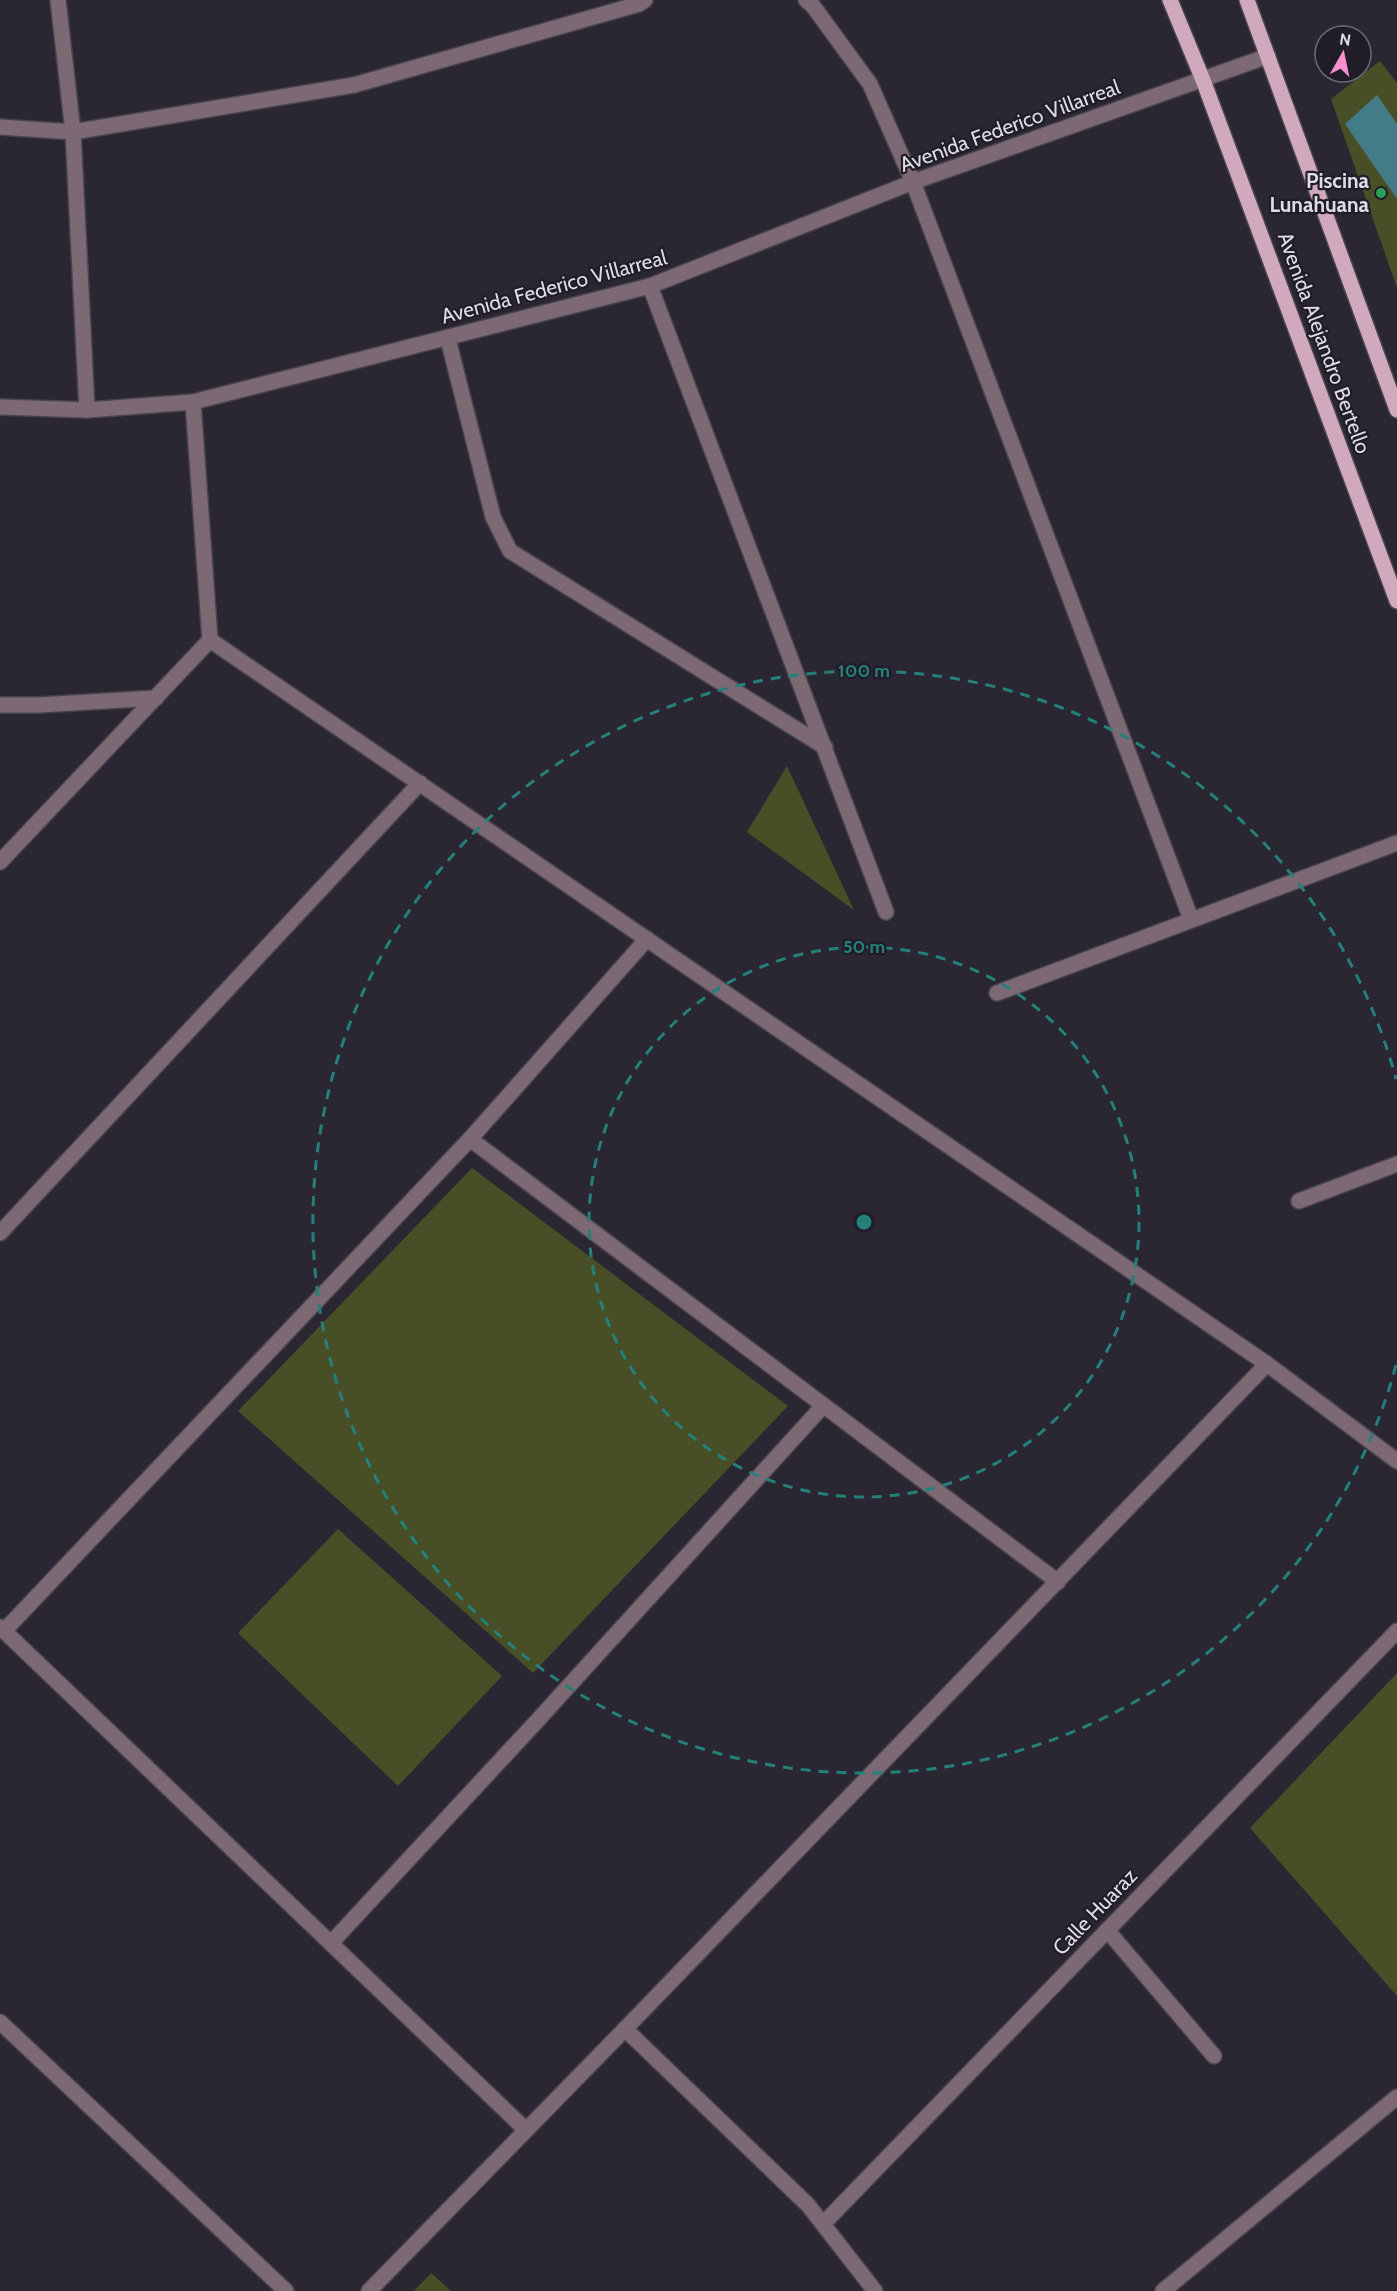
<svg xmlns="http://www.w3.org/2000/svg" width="1397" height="2291" font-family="Cabin,sans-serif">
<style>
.green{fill:#484e26}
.water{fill:#437c87}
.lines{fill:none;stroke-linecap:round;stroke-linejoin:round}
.minor-casing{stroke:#48444e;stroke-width:18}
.major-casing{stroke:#48444e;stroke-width:18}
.minor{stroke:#7d6973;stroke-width:15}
.major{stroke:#d1a9bc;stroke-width:15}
.ring{fill:none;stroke:#24807a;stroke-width:3;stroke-dasharray:10 8}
.leisure-dot{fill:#2e9e5b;stroke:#211d28;stroke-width:2}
.labels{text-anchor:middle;stroke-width:4.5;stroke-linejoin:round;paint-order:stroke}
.street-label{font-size:21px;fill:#dfdce4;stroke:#211d28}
.poi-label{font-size:21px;font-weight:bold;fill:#dfdce4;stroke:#211d28;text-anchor:end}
.centre{fill:#24807a;stroke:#211d28;stroke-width:3}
.ring-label{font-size:18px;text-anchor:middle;font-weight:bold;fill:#24807a;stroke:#211d28;stroke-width:4.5;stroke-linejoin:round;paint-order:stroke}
</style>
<rect width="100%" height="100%" fill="#2b2732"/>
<!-- green -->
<g class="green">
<path d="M 1380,61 L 1397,83 L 1397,288 L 1331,99 Z"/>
<path d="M 787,766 L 854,910 L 747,832 Z"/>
<path d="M 472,1168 L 788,1406 L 533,1673 L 238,1411 Z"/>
<path d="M 338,1529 L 502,1676 L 398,1786 L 238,1633 Z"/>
<path d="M 1397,1673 L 1397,1996 L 1250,1828 Z"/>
<path d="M 431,2273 L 451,2291 L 414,2291 Z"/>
</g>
<!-- water -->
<path class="water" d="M 1377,95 L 1397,124 L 1397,199 L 1345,124 Z"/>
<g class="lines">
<defs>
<g id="minor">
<path d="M 58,0 L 73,132 L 87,410"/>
<path d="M 806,0 L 813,6 L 870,84 L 913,182 L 1191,919"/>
<path d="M 0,127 L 73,132 L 354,85 L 639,4 L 645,0"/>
<path d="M 650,286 L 886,912"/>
<path d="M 448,339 L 493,517 L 510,551 L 825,747"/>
<path d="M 0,407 L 87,410 L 193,402 L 650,286 L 913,182 L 1268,56"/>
<path d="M 210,640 L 1267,1364 L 1397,1461"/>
<path d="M 0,705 L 39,705 L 156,698"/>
<path d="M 0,862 L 210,640 L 193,402"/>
<path d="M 997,993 L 1397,843"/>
<path d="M 470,1139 L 1058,1582"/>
<path d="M 1299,1201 L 1397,1164"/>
<path d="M 0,1233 L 420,783"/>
<path d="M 0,1627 L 526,2130"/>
<path d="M 4,1631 L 470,1139 L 647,939"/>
<path d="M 1107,1930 L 1214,2056"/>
<path d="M 331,1943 L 537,1721 L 823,1406"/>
<path d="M 0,2022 L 286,2291"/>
<path d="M 625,2029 L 808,2205 L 875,2291"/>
<path d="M 824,2223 L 1397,1631"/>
<path d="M 369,2291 L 625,2029 L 1267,1364"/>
<path d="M 1163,2291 L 1397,2097"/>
</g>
<g id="major">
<path d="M 1170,0 L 1203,80 L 1397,601"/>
<path d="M 1247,0 L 1397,410"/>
</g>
</defs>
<!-- minor casing -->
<use href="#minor" class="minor-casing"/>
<!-- major casing -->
<use href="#major" class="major-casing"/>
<!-- minor -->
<use href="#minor" class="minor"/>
<!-- major -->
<use href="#major" class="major"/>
</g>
<!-- distance rings -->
<g class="ring">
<circle cx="864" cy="1222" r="275"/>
<path d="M1396 1365A551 551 0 1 1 1396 1079"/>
</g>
<!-- markers -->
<circle class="leisure-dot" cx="1381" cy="193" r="6"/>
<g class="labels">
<!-- street labels -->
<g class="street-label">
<text transform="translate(1010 126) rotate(-20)" y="7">Avenida Federico Villarreal</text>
<text transform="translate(554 287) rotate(-15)" y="7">Avenida Federico Villarreal</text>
<text transform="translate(1324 343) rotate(70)" y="7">Avenida Alejandro Bertello</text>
<text transform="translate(1095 1912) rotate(-46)" y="7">Calle Huaraz</text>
</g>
<!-- poi labels -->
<g class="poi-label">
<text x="1369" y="188">Piscina<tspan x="1369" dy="24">Lunahuana</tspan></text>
</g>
</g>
<circle cx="864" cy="1222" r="9" class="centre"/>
<g class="ring-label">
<text x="864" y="677">100 m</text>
<text x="864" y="953">50 m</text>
</g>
<!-- north arrow -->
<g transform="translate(1343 54) rotate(9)"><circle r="28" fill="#211d28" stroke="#6d6973" stroke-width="1.5"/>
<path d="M0-4.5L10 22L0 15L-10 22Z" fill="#f790cd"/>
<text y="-9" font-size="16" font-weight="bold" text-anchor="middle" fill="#dfdce4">N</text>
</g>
</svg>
